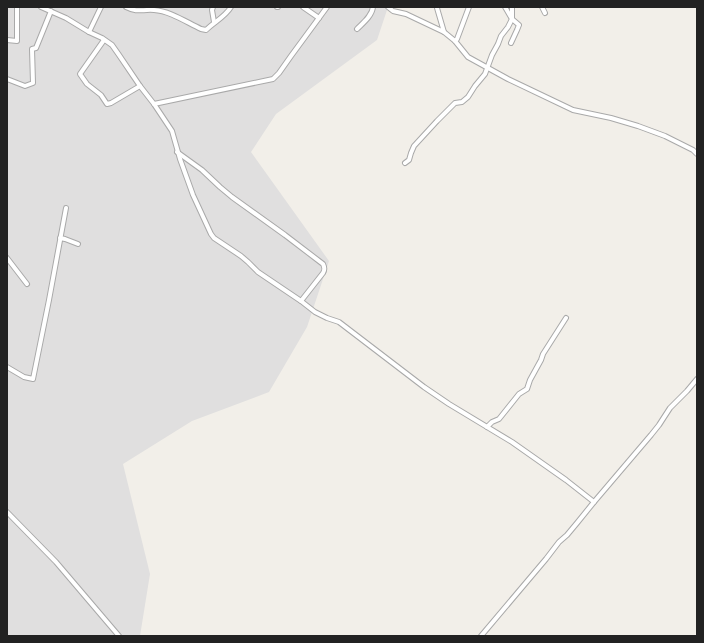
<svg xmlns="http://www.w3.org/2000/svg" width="704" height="643" font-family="Barlow,sans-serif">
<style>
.residential{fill:#e0dfdf}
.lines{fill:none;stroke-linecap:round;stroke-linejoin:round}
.minor-casing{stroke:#a9a9a9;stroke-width:6}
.minor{stroke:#fff;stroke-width:4}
</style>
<rect width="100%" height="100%" fill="#f2efe9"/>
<!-- residential -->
<path class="residential" d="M 7,7 L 388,7 L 377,40 L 276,114 L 251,152 L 329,261 L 307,327 L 269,392 L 192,421 L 123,464 L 150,574 L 140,636 L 7,636 Z"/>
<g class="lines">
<defs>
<g id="minor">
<path d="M 41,7 L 66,18 L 89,32 L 102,38 L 112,45 L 119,55 L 140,86 L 154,104 L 172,131 L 180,159 L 193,195 L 211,234 L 214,238 L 241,256 L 248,262 L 258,272 L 301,301 L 315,312 L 327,318 L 339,322 L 424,387 L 449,404 L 512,442 L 566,480 L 594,502"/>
<path d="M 126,7 C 138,13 142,9 154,10 C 170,11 186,22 201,29 L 206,30 C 214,22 225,17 231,7"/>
<path d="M 213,7 L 212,10 L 214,22"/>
<path d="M 277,7 L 278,7"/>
<path d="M 303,7 L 319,18"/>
<path d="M 388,7 L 393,11 L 406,14 L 444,32 L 455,41 L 468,57 L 508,79 L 573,110 L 611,118 L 638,126 L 665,136 L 693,150 L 697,154"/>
<path d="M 505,7 L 512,19 L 519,25 L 517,30 L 511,43"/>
<path d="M 542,7 L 545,13"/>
<path d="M 437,8 L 444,32"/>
<path d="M 357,29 C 363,23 372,16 373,7"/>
<path d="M 89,32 L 101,7"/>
<path d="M 7,40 L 17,41 L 17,7"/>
<path d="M 104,40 L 80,74 L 87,84 L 101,95 L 107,104 L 111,103 L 140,86"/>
<path d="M 455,41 L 457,39 L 469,7"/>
<path d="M 7,79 L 25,86 L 33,83 L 32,49 L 36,48 L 51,11"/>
<path d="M 154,104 L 273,79 L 279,73 L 291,56 L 327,7"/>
<path d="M 177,152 L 202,170 L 220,187 L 232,197 L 285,235 L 323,264 C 325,268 325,270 323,273 L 301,301"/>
<path d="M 405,163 L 409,160 L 411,153 L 414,146 L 437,121 L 455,103 L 462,102 L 468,97 L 475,86 L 485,74 L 492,55 L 498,44 L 501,36 L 508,27 L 512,19 L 512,7"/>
<path d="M 60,238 L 65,239 L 78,244"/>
<path d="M 7,258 L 27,284"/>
<path d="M 7,367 L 24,377 L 33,379 L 49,300 L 66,208"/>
<path d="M 487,427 L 492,422 L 499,419 L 519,394 L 527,389 L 530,380 L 541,360 L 543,354 L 566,318"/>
<path d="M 7,512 L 56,562 L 119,636"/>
<path d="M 481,636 L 546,559 L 559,542 L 567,535 L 577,523 L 594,502 L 651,435 L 659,425 L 670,408 L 687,391 L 697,379"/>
</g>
</defs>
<!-- minor casing -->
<use href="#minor" class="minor-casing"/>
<!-- minor -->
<use href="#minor" class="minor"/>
</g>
<!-- border -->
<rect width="704" height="643" fill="none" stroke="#222222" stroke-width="16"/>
</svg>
